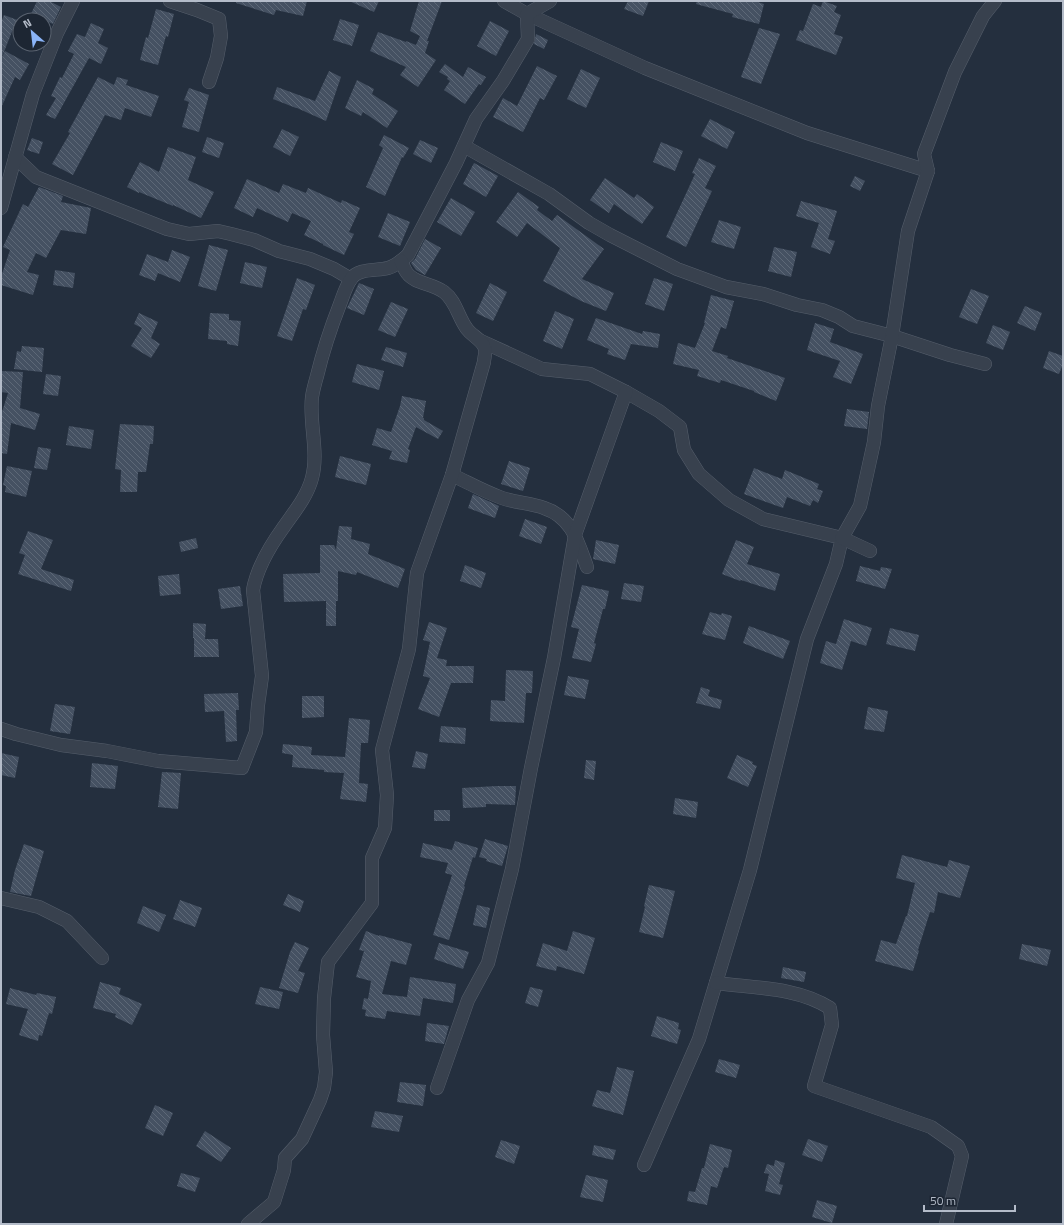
<svg xmlns="http://www.w3.org/2000/svg" width="1064" height="1225" font-family="'Titillium Web',sans-serif">
<style>
.building{fill:url(#building-back-hatch)}
.lines{fill:none;stroke-linecap:round;stroke-linejoin:round}
.minor-casing{stroke:#565f6c;stroke-width:14}
.minor{stroke:#38414e;stroke-width:13}
</style>
<defs>
<pattern id="building-back-hatch" width="6" height="6" patternUnits="userSpaceOnUse"><rect width="6" height="6" fill="#455162"/><path d="M-1 5l2 2M0 0l6 6M5-1l2 2" fill="none" stroke="#5d6877"/></pattern>
</defs>
<rect width="100%" height="100%" fill="#242f3e"/>
<!-- building -->
<g class="building">
<path d="M 37,1 L 49,1 L 61,7 L 53,24 L 31,14 Z"/>
<path d="M 237,1 L 307,1 L 303,16 L 276,10 L 274,15 L 236,3 Z"/>
<path d="M 349,1 L 379,1 L 374,12 Z"/>
<path d="M 419,1 L 442,1 L 427,41 L 429,41 L 425,53 L 436,60 L 418,87 L 400,75 L 406,67 L 370,51 L 378,32 L 406,42 L 406,41 L 416,45 L 420,36 L 410,31 Z"/>
<path d="M 628,1 L 649,1 L 643,16 L 624,9 Z"/>
<path d="M 697,1 L 754,1 L 764,4 L 759,24 L 732,17 L 733,14 L 696,4 Z"/>
<path d="M 823,1 L 837,6 L 834,12 L 841,15 L 834,34 L 843,37 L 836,55 L 796,40 L 800,30 L 803,31 L 813,4 L 821,7 Z"/>
<path d="M 156,9 L 174,14 L 168,37 L 166,36 L 158,65 L 140,60 L 146,37 L 148,38 Z"/>
<path d="M 4,15 L 20,21 L 20,32 L 13,29 L 2,57 L 1,57 L 1,22 Z"/>
<path d="M 340,19 L 359,25 L 352,46 L 333,40 Z"/>
<path d="M 490,21 L 509,31 L 496,56 L 477,46 Z"/>
<path d="M 91,23 L 104,29 L 98,43 L 108,48 L 101,64 L 89,58 L 55,119 L 46,115 L 56,98 L 51,96 L 60,77 L 62,78 L 74,54 L 68,51 L 77,34 L 85,37 Z"/>
<path d="M 759,28 L 780,34 L 761,84 L 741,77 Z"/>
<path d="M 536,34 L 548,40 L 544,49 L 534,44 Z"/>
<path d="M 5,51 L 29,64 L 20,80 L 15,77 L 1,108 L 1,59 Z"/>
<path d="M 445,64 L 463,77 L 468,67 L 486,77 L 481,85 L 479,84 L 465,104 L 444,90 L 450,81 L 447,79 L 448,77 L 439,72 Z"/>
<path d="M 537,66 L 557,76 L 544,100 L 540,98 L 523,132 L 493,117 L 503,98 L 517,106 Z"/>
<path d="M 581,69 L 600,78 L 586,108 L 567,99 Z"/>
<path d="M 329,71 L 341,77 L 326,121 L 297,108 L 296,108 L 273,99 L 277,87 L 315,101 Z"/>
<path d="M 98,77 L 114,85 L 117,77 L 128,80 L 126,85 L 159,96 L 151,117 L 125,108 L 121,120 L 105,115 L 73,175 L 52,164 L 70,133 L 68,132 Z"/>
<path d="M 357,80 L 374,89 L 372,94 L 398,111 L 387,128 L 363,112 L 361,116 L 345,108 Z"/>
<path d="M 189,88 L 209,95 L 199,132 L 182,127 L 189,102 L 184,100 Z"/>
<path d="M 710,119 L 735,132 L 727,149 L 701,136 Z"/>
<path d="M 282,129 L 299,137 L 290,156 L 273,147 Z"/>
<path d="M 384,135 L 409,148 L 403,158 L 402,157 L 385,196 L 366,187 L 383,148 L 379,145 Z"/>
<path d="M 207,137 L 224,143 L 219,158 L 202,152 Z"/>
<path d="M 32,138 L 43,142 L 39,154 L 27,150 Z"/>
<path d="M 420,140 L 438,148 L 431,163 L 413,154 Z"/>
<path d="M 661,142 L 683,151 L 675,171 L 653,162 Z"/>
<path d="M 168,147 L 196,157 L 188,180 L 214,192 L 201,218 L 173,205 L 173,206 L 139,192 L 139,193 L 127,187 L 140,162 L 159,172 Z"/>
<path d="M 699,158 L 716,166 L 705,188 L 712,191 L 686,247 L 666,237 L 695,174 L 692,173 Z"/>
<path d="M 474,163 L 498,176 L 486,197 L 463,184 Z"/>
<path d="M 855,176 L 865,181 L 860,191 L 850,186 Z"/>
<path d="M 605,178 L 634,198 L 637,194 L 654,207 L 642,224 L 614,204 L 609,213 L 590,200 Z"/>
<path d="M 247,179 L 279,193 L 283,184 L 306,193 L 308,188 L 341,203 L 342,200 L 360,208 L 349,232 L 354,234 L 344,255 L 323,245 L 323,244 L 304,235 L 311,221 L 292,213 L 288,222 L 257,208 L 253,217 L 234,208 Z"/>
<path d="M 39,187 L 63,196 L 61,202 L 91,208 L 86,234 L 61,230 L 46,258 L 36,253 L 27,272 L 39,275 L 33,295 L 1,285 L 1,277 L 10,250 L 3,247 L 23,204 L 28,207 Z"/>
<path d="M 518,192 L 539,207 L 537,210 L 552,221 L 557,215 L 604,249 L 582,279 L 614,293 L 606,311 L 581,301 L 543,281 L 560,248 L 527,223 L 517,237 L 496,222 Z"/>
<path d="M 451,198 L 475,212 L 461,236 L 437,222 Z"/>
<path d="M 801,201 L 837,211 L 828,239 L 835,241 L 830,254 L 811,247 L 819,223 L 796,216 Z"/>
<path d="M 388,213 L 410,222 L 400,246 L 378,237 Z"/>
<path d="M 719,220 L 741,227 L 734,249 L 711,242 Z"/>
<path d="M 425,239 L 441,248 L 425,275 L 416,270 L 411,263 L 415,259 Z"/>
<path d="M 209,245 L 228,250 L 216,291 L 198,286 Z"/>
<path d="M 774,247 L 797,252 L 791,277 L 768,271 Z"/>
<path d="M 172,250 L 190,257 L 180,282 L 158,273 L 155,281 L 139,275 L 147,254 L 168,262 Z"/>
<path d="M 245,262 L 267,267 L 262,288 L 240,283 Z"/>
<path d="M 55,270 L 75,273 L 73,288 L 53,285 Z"/>
<path d="M 297,278 L 315,285 L 306,310 L 303,309 L 292,341 L 277,336 Z"/>
<path d="M 654,278 L 673,284 L 664,311 L 645,304 Z"/>
<path d="M 359,283 L 374,289 L 364,315 L 347,308 Z"/>
<path d="M 490,283 L 507,292 L 493,321 L 476,313 Z"/>
<path d="M 971,289 L 989,296 L 977,324 L 959,317 Z"/>
<path d="M 711,295 L 734,301 L 726,329 L 721,327 L 712,351 L 728,356 L 727,358 L 785,378 L 776,401 L 754,392 L 754,391 L 721,380 L 720,383 L 697,376 L 699,370 L 673,364 L 678,343 L 695,348 L 705,323 L 704,323 Z"/>
<path d="M 391,302 L 408,309 L 395,337 L 378,330 Z"/>
<path d="M 1025,306 L 1042,313 L 1035,331 L 1017,323 Z"/>
<path d="M 555,311 L 574,319 L 562,349 L 543,341 Z"/>
<path d="M 139,313 L 158,322 L 151,338 L 160,344 L 151,358 L 131,346 L 142,328 L 134,324 Z"/>
<path d="M 210,313 L 229,314 L 229,320 L 241,321 L 238,346 L 227,344 L 227,341 L 208,339 Z"/>
<path d="M 596,318 L 642,334 L 643,331 L 660,334 L 658,348 L 631,344 L 625,360 L 607,354 L 609,349 L 587,340 Z"/>
<path d="M 815,323 L 834,329 L 830,342 L 863,354 L 851,384 L 833,377 L 840,361 L 807,350 Z"/>
<path d="M 993,325 L 1010,332 L 1003,350 L 986,343 Z"/>
<path d="M 22,346 L 44,348 L 42,372 L 14,369 L 17,351 L 21,352 Z"/>
<path d="M 386,347 L 407,353 L 403,367 L 381,360 Z"/>
<path d="M 1049,351 L 1063,356 L 1063,364 L 1059,374 L 1043,368 Z"/>
<path d="M 357,364 L 384,371 L 379,390 L 352,382 Z"/>
<path d="M 1,371 L 23,372 L 20,408 L 40,414 L 35,430 L 11,423 L 7,454 L 1,453 L 1,415 L 8,393 L 1,392 Z"/>
<path d="M 46,374 L 61,376 L 58,396 L 43,394 Z"/>
<path d="M 402,396 L 426,401 L 423,418 L 424,418 L 424,420 L 443,431 L 438,439 L 416,427 L 408,449 L 410,450 L 407,463 L 389,459 L 392,451 L 372,445 L 377,428 L 391,432 L 400,406 Z"/>
<path d="M 847,409 L 869,412 L 867,429 L 844,426 Z"/>
<path d="M 120,424 L 154,426 L 153,444 L 150,444 L 146,472 L 138,472 L 137,492 L 120,492 L 121,470 L 115,469 Z"/>
<path d="M 69,426 L 94,430 L 91,449 L 66,445 Z"/>
<path d="M 38,447 L 51,449 L 47,470 L 34,468 Z"/>
<path d="M 340,456 L 371,464 L 366,485 L 335,477 Z"/>
<path d="M 509,461 L 530,468 L 523,491 L 501,484 Z"/>
<path d="M 7,466 L 32,471 L 26,497 L 5,492 L 6,486 L 3,485 Z"/>
<path d="M 754,468 L 782,479 L 785,470 L 819,484 L 817,489 L 823,491 L 818,503 L 813,500 L 810,506 L 787,497 L 783,508 L 744,494 Z"/>
<path d="M 473,494 L 499,506 L 495,518 L 468,508 Z"/>
<path d="M 525,519 L 547,527 L 541,544 L 519,536 Z"/>
<path d="M 339,526 L 352,527 L 351,539 L 370,544 L 368,554 L 405,569 L 398,588 L 357,572 L 356,575 L 338,571 L 338,601 L 336,601 L 336,626 L 326,626 L 326,601 L 284,602 L 283,574 L 320,573 L 320,545 L 334,545 L 336,550 Z"/>
<path d="M 28,531 L 53,540 L 41,569 L 74,580 L 71,591 L 18,574 L 25,555 L 19,553 Z"/>
<path d="M 196,538 L 198,548 L 181,552 L 179,542 Z"/>
<path d="M 596,540 L 619,545 L 615,564 L 593,559 Z"/>
<path d="M 736,540 L 754,547 L 747,564 L 780,574 L 775,591 L 741,580 L 740,581 L 722,574 Z"/>
<path d="M 465,565 L 486,573 L 481,588 L 460,581 Z"/>
<path d="M 860,566 L 880,571 L 881,567 L 892,569 L 885,589 L 856,581 Z"/>
<path d="M 179,574 L 181,594 L 160,596 L 158,576 Z"/>
<path d="M 624,583 L 644,586 L 641,602 L 621,599 Z"/>
<path d="M 582,585 L 609,591 L 605,609 L 603,609 L 594,643 L 596,644 L 591,662 L 572,658 L 579,629 L 571,627 Z"/>
<path d="M 240,586 L 243,606 L 221,609 L 218,589 Z"/>
<path d="M 710,612 L 721,615 L 722,613 L 732,616 L 725,640 L 702,634 Z"/>
<path d="M 844,619 L 872,628 L 866,646 L 851,641 L 842,670 L 820,663 L 826,641 L 836,644 Z"/>
<path d="M 429,622 L 447,628 L 437,658 L 447,660 L 446,666 L 474,666 L 473,683 L 451,683 L 439,717 L 418,709 L 430,678 L 423,676 L 430,642 L 423,640 Z"/>
<path d="M 193,623 L 206,624 L 205,639 L 218,639 L 219,657 L 194,657 L 194,638 L 193,638 Z"/>
<path d="M 749,626 L 790,641 L 783,659 L 743,643 Z"/>
<path d="M 890,628 L 919,635 L 915,651 L 886,644 Z"/>
<path d="M 506,670 L 533,671 L 532,693 L 526,693 L 524,723 L 490,721 L 491,700 L 505,701 Z"/>
<path d="M 568,676 L 589,680 L 585,699 L 564,695 Z"/>
<path d="M 701,687 L 710,690 L 708,696 L 722,700 L 720,709 L 696,703 Z"/>
<path d="M 238,693 L 239,710 L 236,710 L 237,741 L 226,742 L 224,711 L 205,712 L 204,694 Z"/>
<path d="M 302,696 L 324,696 L 324,717 L 302,718 Z"/>
<path d="M 55,704 L 75,707 L 70,734 L 50,731 Z"/>
<path d="M 868,707 L 888,711 L 884,732 L 864,729 Z"/>
<path d="M 349,718 L 370,720 L 368,743 L 361,743 L 359,783 L 368,784 L 366,802 L 340,799 L 344,773 L 324,772 L 324,770 L 292,767 L 293,755 L 282,753 L 283,744 L 312,747 L 311,755 L 345,757 Z"/>
<path d="M 441,726 L 466,728 L 465,744 L 439,742 Z"/>
<path d="M 416,751 L 428,754 L 425,769 L 412,767 Z"/>
<path d="M 1,753 L 19,757 L 15,778 L 1,775 Z"/>
<path d="M 737,755 L 753,762 L 752,764 L 757,766 L 748,787 L 727,778 Z"/>
<path d="M 586,760 L 596,761 L 594,780 L 584,778 Z"/>
<path d="M 92,763 L 118,766 L 115,789 L 90,787 Z"/>
<path d="M 162,772 L 181,773 L 178,809 L 158,807 Z"/>
<path d="M 497,786 L 516,786 L 515,805 L 486,804 L 486,807 L 463,808 L 462,788 Z"/>
<path d="M 675,798 L 698,802 L 696,818 L 673,814 Z"/>
<rect x="434" y="810" width="16" height="11"/>
<path d="M 485,839 L 508,846 L 502,866 L 486,861 L 487,859 L 479,857 Z"/>
<path d="M 455,841 L 478,848 L 475,858 L 473,857 L 464,886 L 465,887 L 449,940 L 433,935 L 452,875 L 445,873 L 448,863 L 420,857 L 423,843 L 452,850 Z"/>
<path d="M 24,844 L 44,851 L 37,875 L 31,896 L 10,892 L 15,870 Z"/>
<path d="M 902,855 L 947,867 L 949,860 L 970,866 L 960,898 L 938,892 L 934,913 L 930,912 L 918,950 L 919,951 L 913,971 L 875,961 L 881,940 L 896,944 L 906,916 L 907,916 L 915,883 L 896,878 Z"/>
<path d="M 649,885 L 675,891 L 663,938 L 639,932 L 645,907 L 644,906 Z"/>
<path d="M 288,894 L 304,901 L 300,912 L 283,905 Z"/>
<path d="M 180,900 L 202,908 L 195,927 L 173,919 Z"/>
<path d="M 477,905 L 490,908 L 486,928 L 473,925 Z"/>
<path d="M 143,906 L 166,915 L 159,932 L 137,923 Z"/>
<path d="M 366,931 L 379,936 L 379,935 L 412,944 L 406,965 L 391,961 L 382,994 L 407,997 L 410,977 L 456,984 L 453,1003 L 423,998 L 420,1016 L 387,1011 L 385,1019 L 365,1016 L 366,1010 L 362,1009 L 364,998 L 368,999 L 371,981 L 356,977 L 364,951 L 359,950 Z"/>
<path d="M 573,931 L 595,938 L 584,974 L 557,966 L 556,971 L 536,966 L 543,943 L 567,951 Z"/>
<path d="M 295,942 L 309,948 L 298,971 L 305,973 L 298,993 L 279,988 L 290,952 Z"/>
<path d="M 439,943 L 469,952 L 463,969 L 434,959 Z"/>
<path d="M 1022,944 L 1051,950 L 1047,966 L 1019,959 Z"/>
<path d="M 783,967 L 806,972 L 804,982 L 781,978 Z"/>
<path d="M 100,982 L 121,988 L 119,994 L 142,1004 L 132,1025 L 115,1017 L 116,1014 L 93,1008 Z"/>
<path d="M 260,987 L 283,992 L 279,1009 L 255,1004 Z"/>
<path d="M 530,987 L 543,990 L 538,1007 L 525,1003 Z"/>
<path d="M 10,988 L 36,995 L 37,993 L 56,997 L 52,1014 L 49,1013 L 42,1036 L 39,1035 L 38,1041 L 19,1035 L 28,1009 L 6,1004 Z"/>
<path d="M 657,1016 L 679,1023 L 678,1029 L 681,1030 L 677,1044 L 651,1036 Z"/>
<path d="M 427,1023 L 449,1026 L 444,1044 L 425,1041 Z"/>
<path d="M 719,1059 L 740,1065 L 736,1078 L 715,1072 Z"/>
<path d="M 617,1067 L 634,1071 L 623,1115 L 592,1106 L 597,1090 L 610,1093 Z"/>
<path d="M 400,1082 L 426,1085 L 423,1106 L 397,1102 Z"/>
<path d="M 155,1105 L 173,1113 L 163,1136 L 145,1128 Z"/>
<path d="M 375,1111 L 403,1116 L 399,1132 L 371,1127 Z"/>
<path d="M 205,1131 L 231,1148 L 221,1162 L 196,1146 Z"/>
<path d="M 808,1139 L 828,1146 L 822,1162 L 802,1155 Z"/>
<path d="M 501,1140 L 520,1146 L 514,1164 L 495,1157 Z"/>
<path d="M 710,1144 L 732,1150 L 728,1168 L 724,1167 L 717,1188 L 711,1186 L 707,1205 L 687,1201 L 689,1191 L 695,1192 L 702,1168 L 704,1168 Z"/>
<path d="M 594,1145 L 616,1150 L 613,1160 L 592,1155 Z"/>
<path d="M 775,1160 L 785,1163 L 779,1184 L 783,1185 L 780,1195 L 765,1191 L 769,1174 L 764,1173 L 767,1164 L 774,1166 Z"/>
<path d="M 181,1173 L 200,1178 L 195,1192 L 177,1186 Z"/>
<path d="M 586,1175 L 608,1180 L 603,1202 L 580,1197 Z"/>
<path d="M 817,1200 L 837,1206 L 832,1223 L 812,1217 Z"/>
</g>
<g class="lines">
<defs>
<g id="minor">
<path d="M 170,1 L 197,10 L 219,19 L 221,36 L 217,58 L 209,82"/>
<path d="M 504,1 L 527,14 L 645,68 L 807,133 L 928,171"/>
<path d="M 464,146 L 549,194 L 589,223 L 610,235 L 677,269 L 726,287 L 763,294 L 797,305 L 822,310 L 839,317 L 853,326 L 892,336 L 950,355 L 985,364"/>
<path d="M 15,157 L 36,177 L 167,229 L 189,234 L 218,231 L 231,234 L 254,240 L 279,251 L 310,259 L 334,269 L 351,279"/>
<path d="M 1,208 L 33,94 L 57,33 L 73,1"/>
<path d="M 481,341 L 542,369 L 590,374 L 626,392 L 659,411 L 680,427 L 684,450 L 699,474 L 729,500 L 763,519 L 842,538 L 836,564 L 807,639 L 750,870 L 699,1039 L 644,1165"/>
<path d="M 452,475 C 469,483 485,492 502,498 C 516,503 531,503 544,508 C 572,517 578,542 587,567"/>
<path d="M 870,551 L 842,538 L 860,506 L 874,442 L 878,406 L 892,336 L 908,231 L 928,171 L 924,154 L 955,72 L 983,16 L 995,1"/>
<path d="M 1,729 L 16,734 L 61,745 L 107,751 L 158,761 L 242,768 L 256,732 L 258,705 L 262,676 L 253,590 C 257,568 270,546 283,528 C 294,512 307,497 312,478 C 319,452 309,423 312,397 C 313,390 315,383 317,376 C 323,351 331,327 340,304 C 343,296 346,286 351,279 C 358,268 377,271 388,268 C 396,266 402,260 408,255 L 456,163 L 476,119 L 503,81 L 528,39 L 527,14 L 550,1"/>
<path d="M 1,898 L 39,907 L 67,921 L 102,958"/>
<path d="M 716,983 C 754,988 797,987 830,1008 L 832,1025 L 814,1086 L 931,1127 L 958,1146 L 962,1156 L 946,1224"/>
<path d="M 437,1088 L 468,1000 L 488,963 L 512,869 L 531,768 L 554,658 L 575,535 L 626,392"/>
<path d="M 248,1224 L 274,1202 L 284,1170 L 285,1158 L 302,1139 L 320,1100 L 324,1088 L 326,1072 L 323,1035 L 324,998 L 328,962 L 372,903 L 372,858 L 385,828 L 387,795 L 382,750 L 409,649 L 417,573 L 452,475 L 484,362 C 484,358 486,353 485,349 C 483,340 472,336 467,329 C 458,317 456,301 444,292 C 432,283 415,284 407,273 C 404,269 403,265 401,261"/>
</g>
</defs>
<!-- minor casing -->
<use href="#minor" class="minor-casing"/>
<!-- minor -->
<use href="#minor" class="minor"/>
</g>
<!-- border -->
<rect width="1064" height="1225" fill="none" stroke="#b4bcc9" stroke-width="4"/>
<!-- north arrow -->
<g transform="translate(32 32) rotate(332)"><circle r="19" fill="#1d2633" stroke="#59626f"/>
<path d="M0-3L7 15L0 10L-7 15Z" fill="#8ab4f8"/>
<text y="-6" font-size="11" font-weight="bold" text-anchor="middle" fill="#b4bcc9">N</text>
</g>
<!-- scale -->
<path d="M924 1205v6h91v-6" fill="none" stroke="#b4bcc9" stroke-width="2"/>
<text x="930" y="1205" font-size="12" fill="#b4bcc9" stroke="#1d2633" stroke-width="3" paint-order="stroke">50 m</text>
</svg>
